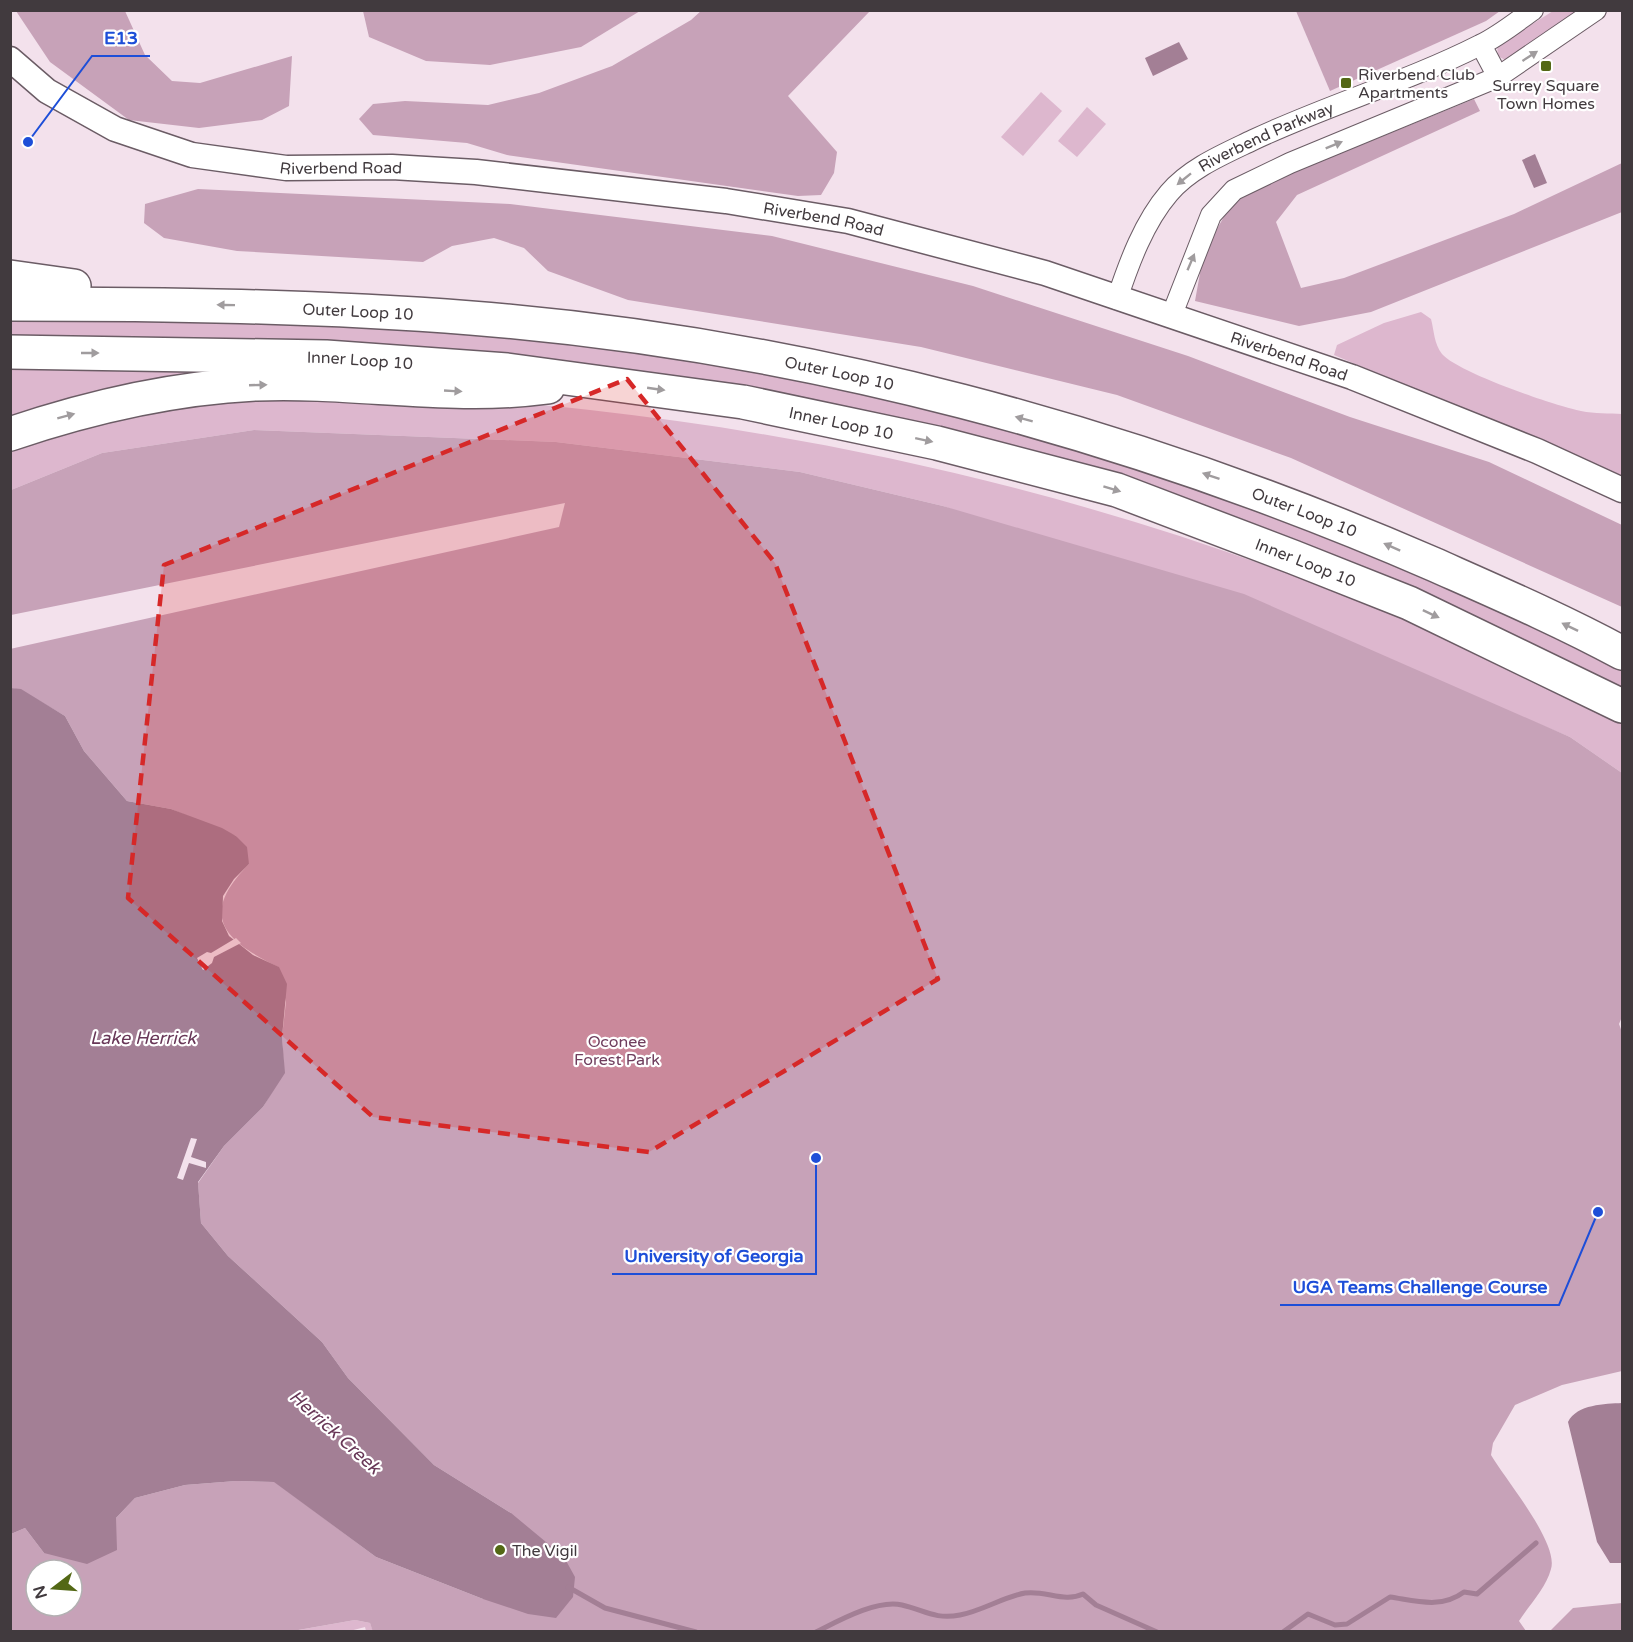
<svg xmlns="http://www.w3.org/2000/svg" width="1633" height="1642" font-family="'Varela Round',sans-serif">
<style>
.green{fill:#ddb7ce}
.forest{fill:#c7a2b8;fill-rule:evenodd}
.water{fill:#a37f95}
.pier{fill:#f3e1ec}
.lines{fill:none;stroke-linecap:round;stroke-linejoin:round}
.stream{stroke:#a37f95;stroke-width:5}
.minor-casing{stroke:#6b5c65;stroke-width:22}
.tertiary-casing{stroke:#6b5c65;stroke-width:27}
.motorway-casing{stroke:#6b5c65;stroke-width:36}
.minor{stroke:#fff;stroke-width:20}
.tertiary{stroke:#fff;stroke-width:24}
.motorway{stroke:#fff;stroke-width:33}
.oneway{fill:#a09c9e}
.marked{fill:#d62828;fill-opacity:0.2;stroke:#d62828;stroke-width:4.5;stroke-dasharray:12 8;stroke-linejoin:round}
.poi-dot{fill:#536815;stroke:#fff;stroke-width:2}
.labels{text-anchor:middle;stroke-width:4.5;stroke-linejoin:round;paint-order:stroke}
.poi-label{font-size:16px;fill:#413a3e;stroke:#fff;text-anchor:start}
.street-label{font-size:16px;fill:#413a3e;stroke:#fff}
.park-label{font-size:16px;fill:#6f3d5d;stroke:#fff}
.water-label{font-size:18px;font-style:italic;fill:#683757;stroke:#fff}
.leader{fill:none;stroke:#1d4ed8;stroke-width:2}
.callout-dot{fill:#1d4ed8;stroke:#fff;stroke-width:2}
.callout-label{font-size:18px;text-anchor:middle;font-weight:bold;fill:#1d4ed8;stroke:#fff;stroke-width:4.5;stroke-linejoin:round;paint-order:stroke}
</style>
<rect width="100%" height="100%" fill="#f3e1ec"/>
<!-- green -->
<g class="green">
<path d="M 1553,11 L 1581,11 L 1511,57 L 1505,60 L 1498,56 L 1497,46 Z"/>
<path d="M 1041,92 L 1062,111 L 1023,156 L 1001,137 Z"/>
<path d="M 1087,107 L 1106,124 L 1077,157 L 1058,141 Z"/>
<path d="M 1421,312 L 1431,319 C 1434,330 1434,344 1442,354 C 1457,372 1555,406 1581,411 C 1595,414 1609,413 1622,414 L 1622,477 L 1334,355 L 1337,345 L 1384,323 Z"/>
<path d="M 11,316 L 204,319 L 527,336 L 799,377 L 1057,440 L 1363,545 L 1622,667 L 1622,693 L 878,417 L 11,341 Z"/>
<path d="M 11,365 L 296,368 L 11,426 Z"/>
<path d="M 246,395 C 360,398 476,397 590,410 C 950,450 1302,553 1622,723 L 1622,773 L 1570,737 L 1444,684 L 943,506 L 800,472 L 556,442 L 254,430 L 102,453 L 11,490 L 11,443 L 47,431 Z"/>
<path d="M 355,1620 L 370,1623 L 373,1631 L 366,1631 L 365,1627 L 346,1632 L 287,1632 Z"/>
</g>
<!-- forest -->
<g class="forest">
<path d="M 702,10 L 870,11 L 788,96 L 837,152 L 834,173 L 821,195 L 798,196 L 507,155 L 467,143 L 373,135 L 359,119 L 373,104 L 405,101 L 488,105 L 539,93 L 612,66 L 691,20 Z"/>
<path d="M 16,11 L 125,11 L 145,55 L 172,81 L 200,83 L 292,56 L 289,106 L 262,120 L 199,128 L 129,120 L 50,62 Z"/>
<path d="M 363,11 L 363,10 L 640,11 L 581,47 L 490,65 L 426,61 L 369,37 Z"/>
<path d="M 1296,11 L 1500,11 L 1486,21 L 1330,91 Z"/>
<path d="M 1474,99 L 1480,111 L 1297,195 L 1276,222 L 1301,288 L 1344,278 L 1514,214 L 1622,163 L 1622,212 L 1371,312 L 1299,326 L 1195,301 L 1204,251 L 1232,203 L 1270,182 Z"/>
<path d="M 198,189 L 510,204 L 772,236 L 973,286 L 1188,356 L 1350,417 L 1489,462 L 1622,525 L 1622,607 L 1291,458 L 1117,395 L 921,347 L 628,300 L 548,271 L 524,248 L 494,238 L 452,246 L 423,262 L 237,251 L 164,238 L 144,223 L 145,204 Z"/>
<path d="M 254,430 L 556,442 L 800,472 L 943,506 L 1244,594 L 1570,737 L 1622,773 L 1622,1017 L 1619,1024 L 1622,1032 L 1622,1371 L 1562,1385 L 1515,1405 L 1493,1443 L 1491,1455 C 1505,1479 1559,1543 1551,1569 C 1546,1588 1530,1604 1519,1621 L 1526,1631 L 373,1632 L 370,1623 L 355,1620 L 287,1632 L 11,1631 L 11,1534 L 25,1528 L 44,1553 L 116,1518 L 135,1498 L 185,1485 L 236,1481 L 275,1482 L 376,1557 L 483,1599 L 511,1513 L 434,1465 L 348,1378 L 322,1342 L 228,1256 L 201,1223 L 198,1183 L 224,1146 L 263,1107 L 284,1072 L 282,1037 L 286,1002 L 278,967 C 224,940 198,916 249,864 L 236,836 L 171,809 L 127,801 L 84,751 L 65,716 L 21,690 L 11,688 L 10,649 L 559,527 L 565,503 L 11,615 L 11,490 L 102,453 ZM 36,1570 L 72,1570 L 72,1606 L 36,1606 Z"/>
<path d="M 1622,1603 L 1622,1631 L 1550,1631 L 1573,1608 Z"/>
</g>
<!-- water -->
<g class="water">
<path d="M 1179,42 L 1188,59 L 1153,76 L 1145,58 Z"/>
<path d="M 1535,154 L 1547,183 L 1534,188 L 1522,160 Z"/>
<path d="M 11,688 L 21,689 L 65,716 L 84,751 L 127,801 L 171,809 L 222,828 L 236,836 L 247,847 L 249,864 L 234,879 L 223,896 L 222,921 L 229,936 L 253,955 L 279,967 L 287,984 L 282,1037 L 285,1073 L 263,1107 L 224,1146 L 198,1182 L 201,1223 L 228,1256 L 322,1342 L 348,1378 L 434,1465 L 511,1513 L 564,1557 L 575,1577 L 573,1597 L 556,1618 L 528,1614 L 483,1599 L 376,1557 L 274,1482 L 236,1481 L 185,1485 L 135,1498 L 116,1518 L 117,1550 L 87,1564 L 44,1553 L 25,1528 L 11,1534 Z"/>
<path d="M 1622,1403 L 1622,1563 L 1610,1563 L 1597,1542 L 1568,1422 C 1577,1404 1605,1404 1622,1403 Z"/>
</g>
<!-- pier -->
<g class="pier">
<path d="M 236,938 L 241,943 L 214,957 L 212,963 L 203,970 L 197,958 L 207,952 L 211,953 Z"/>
<path d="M 191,1138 L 197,1139 L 191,1157 L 206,1162 L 206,1168 L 189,1163 L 183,1180 L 177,1178 Z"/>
</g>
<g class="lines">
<!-- stream -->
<g class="stream">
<path d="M 568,1587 L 605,1608 L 696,1632"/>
<path d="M 816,1632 C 838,1621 877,1599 902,1605 C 924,1610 935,1620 960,1615 C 982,1611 1003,1597 1025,1593 C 1046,1590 1064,1603 1083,1594 L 1096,1605 L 1157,1632"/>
<path d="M 1283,1632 L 1308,1614 L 1335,1625 L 1347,1624 L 1390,1597 C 1417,1601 1441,1609 1464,1592 L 1477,1594 L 1536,1543"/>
</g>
<defs>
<g id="minor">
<path d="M 1481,45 L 1498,77"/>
<path id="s1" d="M 1117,299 C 1129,263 1144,222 1169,193 C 1190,168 1224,154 1253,140 C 1327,105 1407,82 1480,45 C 1499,36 1516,22 1533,10"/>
<path d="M 1171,317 L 1211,215 L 1234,190 L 1290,163 L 1498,77 L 1596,10"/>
</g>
<g id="tertiary">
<path id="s2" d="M 10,59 L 47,91 L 115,129 L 192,155 L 286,168 L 392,167 L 476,172 L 726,201 L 848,221 L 1045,273 L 1352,377 L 1537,451 L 1622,490"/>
</g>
<g id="motorway">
<path d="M 10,277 L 74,286"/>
<path id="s3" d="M 10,304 C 164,304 318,306 471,318 C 802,344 1129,432 1433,564 C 1496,592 1561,620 1622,653"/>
<path id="s4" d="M 10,352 L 326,357 L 507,370 L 743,402 L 937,443 L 1117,490 L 1293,557 L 1409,603 L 1622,706"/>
<path d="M 10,434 C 90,407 172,388 256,384 C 354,380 451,400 548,387"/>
</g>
</defs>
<!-- minor casing -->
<use href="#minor" class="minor-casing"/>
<!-- tertiary casing -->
<use href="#tertiary" class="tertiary-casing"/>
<!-- motorway casing -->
<use href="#motorway" class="motorway-casing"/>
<!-- minor -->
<use href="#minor" class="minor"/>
<!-- tertiary -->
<use href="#tertiary" class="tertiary"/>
<!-- motorway -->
<use href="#motorway" class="motorway"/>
</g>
<!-- one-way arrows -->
<defs><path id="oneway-solid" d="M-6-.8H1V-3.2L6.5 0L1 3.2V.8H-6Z" transform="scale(1.5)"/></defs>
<g class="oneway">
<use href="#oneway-solid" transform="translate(1530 56) rotate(-33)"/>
<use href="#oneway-solid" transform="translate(1334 145) rotate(-22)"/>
<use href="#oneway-solid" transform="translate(1184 179) rotate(141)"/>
<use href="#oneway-solid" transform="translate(1191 262) rotate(-67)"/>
<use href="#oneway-solid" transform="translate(226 305) rotate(-179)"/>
<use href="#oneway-solid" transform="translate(90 353)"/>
<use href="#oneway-solid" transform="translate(258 385) rotate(-2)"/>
<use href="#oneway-solid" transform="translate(656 389) rotate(8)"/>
<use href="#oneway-solid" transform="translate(453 391) rotate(3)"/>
<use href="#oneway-solid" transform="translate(66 416) rotate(-15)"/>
<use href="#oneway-solid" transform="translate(1024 419) rotate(-165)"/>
<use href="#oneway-solid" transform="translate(924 440) rotate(12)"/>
<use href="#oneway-solid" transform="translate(1211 476) rotate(-161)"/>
<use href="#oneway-solid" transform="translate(1112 489) rotate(17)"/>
<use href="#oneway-solid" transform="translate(1392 547) rotate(-156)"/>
<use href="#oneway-solid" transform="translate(1431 614) rotate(25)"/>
<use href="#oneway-solid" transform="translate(1570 627) rotate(-154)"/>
</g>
<!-- marked area -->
<path class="marked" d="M 627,379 L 775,563 L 938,979 L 649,1152 L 373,1117 L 128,898 L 164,565 Z"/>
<!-- markers -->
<g class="poi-dot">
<rect x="1540" y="60" width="12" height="12" rx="3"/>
<rect x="1340" y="77" width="12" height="12" rx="3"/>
<circle cx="500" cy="1550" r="6"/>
</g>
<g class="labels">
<!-- poi labels -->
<g class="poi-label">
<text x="1358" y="80">Riverbend Club<tspan x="1358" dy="18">Apartments</tspan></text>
<text x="1546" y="91" text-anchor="middle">Surrey Square<tspan x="1546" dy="18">Town Homes</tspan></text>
<text x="512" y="1556">The Vigil</text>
</g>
<!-- street labels -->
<g class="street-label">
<text dy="6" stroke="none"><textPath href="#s1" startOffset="232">Riverbend Parkway</textPath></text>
<text dy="6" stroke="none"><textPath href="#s2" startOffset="358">Riverbend Road</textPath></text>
<text dy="6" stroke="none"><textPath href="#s2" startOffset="844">Riverbend Road</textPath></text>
<text dy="6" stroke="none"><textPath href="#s3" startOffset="348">Outer Loop 10</textPath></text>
<text dy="6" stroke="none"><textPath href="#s2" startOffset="1330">Riverbend Road</textPath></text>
<text dy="6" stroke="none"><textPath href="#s4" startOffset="350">Inner Loop 10</textPath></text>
<text dy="6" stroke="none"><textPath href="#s3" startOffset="834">Outer Loop 10</textPath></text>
<text dy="6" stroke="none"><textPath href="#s4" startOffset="836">Inner Loop 10</textPath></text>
<text dy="6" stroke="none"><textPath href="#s3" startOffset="1320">Outer Loop 10</textPath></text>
<text dy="6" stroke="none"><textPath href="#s4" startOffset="1322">Inner Loop 10</textPath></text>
</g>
<!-- park labels -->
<g class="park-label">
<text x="617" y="1047">Oconee<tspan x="617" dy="18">Forest Park</tspan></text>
</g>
<!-- water labels -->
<g class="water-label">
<text x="143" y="1044">Lake Herrick</text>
<text transform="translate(335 1432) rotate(42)" y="6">Herrick Creek</text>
</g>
</g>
<!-- callouts -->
<path class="leader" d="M28 142L92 56H150M816 1158L816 1274H612M1598 1212L1559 1305H1280"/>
<g class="callout-dot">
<circle cx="28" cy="142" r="6"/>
<circle cx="816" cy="1158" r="6"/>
<circle cx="1598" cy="1212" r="6"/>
</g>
<g class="callout-label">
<text x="121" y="44">E13</text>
<text x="714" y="1262">University of Georgia</text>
<text x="1420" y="1293">UGA Teams Challenge Course</text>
</g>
<!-- border -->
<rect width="1633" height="1642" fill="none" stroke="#413a3e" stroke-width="24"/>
<!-- north arrow -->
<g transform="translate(54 1588) rotate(253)"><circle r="28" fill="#ffffff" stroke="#b3b0b2" stroke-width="1.5"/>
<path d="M0-4.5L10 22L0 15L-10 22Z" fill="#536815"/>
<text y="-9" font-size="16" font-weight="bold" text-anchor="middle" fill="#413a3e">N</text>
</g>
</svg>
